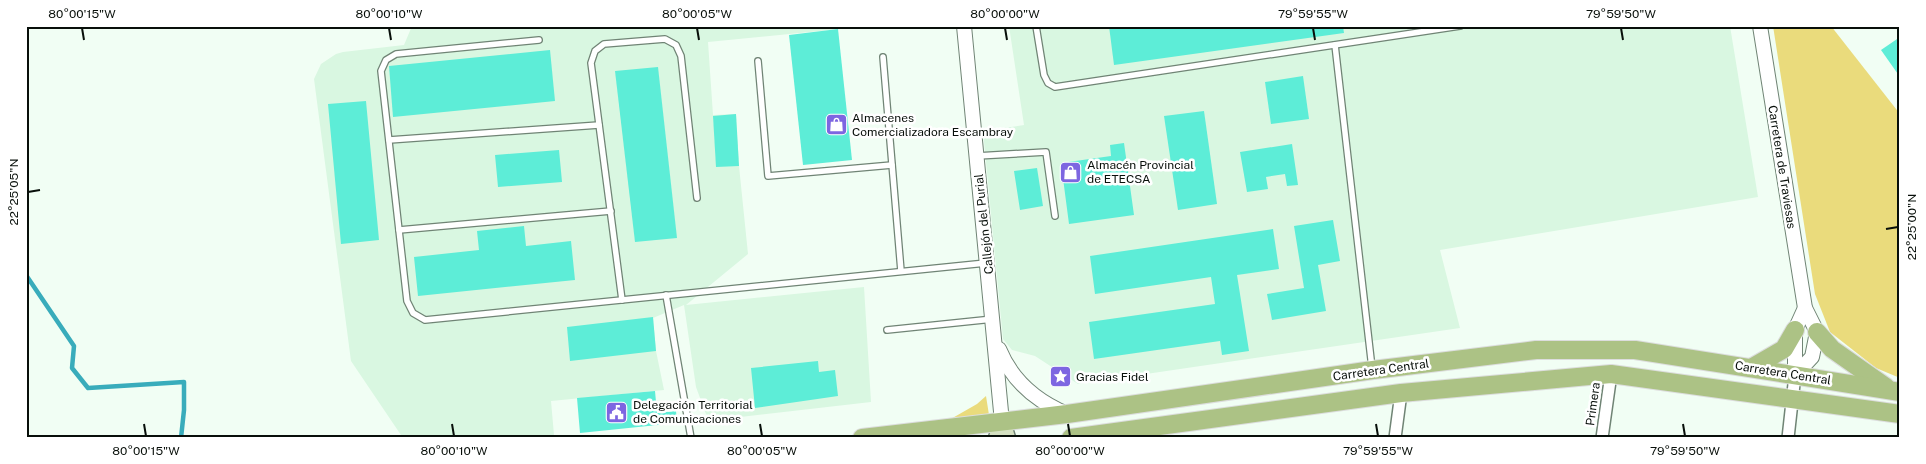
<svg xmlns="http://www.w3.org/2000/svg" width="1926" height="464" font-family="'Public Sans',sans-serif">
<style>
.built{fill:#d9f7e1}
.green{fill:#eadb7c}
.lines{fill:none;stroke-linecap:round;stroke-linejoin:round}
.stream{stroke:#39acbb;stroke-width:4.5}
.building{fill:#5dedd7}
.service-casing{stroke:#708475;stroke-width:8}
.minor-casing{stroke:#708475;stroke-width:14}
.tertiary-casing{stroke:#708475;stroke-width:16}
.secondary-casing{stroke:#708475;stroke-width:19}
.primary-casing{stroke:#dcdddd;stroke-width:20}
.service{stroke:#fff;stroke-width:5.5}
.minor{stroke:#fff;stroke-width:11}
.tertiary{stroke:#fff;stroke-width:14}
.secondary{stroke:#d5e1c2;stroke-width:16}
.primary{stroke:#acc285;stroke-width:18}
.ticks{fill:none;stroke:#080f0a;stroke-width:2}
.labels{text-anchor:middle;stroke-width:5;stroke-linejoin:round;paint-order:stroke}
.poi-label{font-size:12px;fill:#080f0a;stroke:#fff;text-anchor:start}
.street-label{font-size:12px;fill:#080f0a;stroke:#fff}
.neatline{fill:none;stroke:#080f0a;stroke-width:2}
.ticks-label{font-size:12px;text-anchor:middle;fill:#080f0a}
</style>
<rect width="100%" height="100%" fill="#f1fef4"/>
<!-- built -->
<g class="built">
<path d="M 412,26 L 870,26 L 708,42 L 713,115 L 736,114 L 739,166 L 748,254 L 686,305 L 864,287 L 871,402 L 714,420 L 706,414 L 696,387 L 684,305 L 653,318 L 656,351 L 664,390 L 551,401 L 554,435 L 533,438 L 403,438 L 351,361 L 314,79 L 321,64 L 336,54 L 343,52 L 404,45 Z"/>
<path d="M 1009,26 L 1730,26 L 1758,197 L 1440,250 L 1460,328 L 1078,384 L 1035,356 L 1012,350 L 1003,339 L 983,131 L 1024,125 Z"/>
</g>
<!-- green -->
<g class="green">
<path d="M 1773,26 L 1831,26 L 1900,114 L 1900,378 L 1876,368 L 1830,332 L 1815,294 Z"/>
<path d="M 986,396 L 989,415 L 949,420 L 977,404 Z"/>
</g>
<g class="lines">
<!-- stream -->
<path class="stream" d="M 26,275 L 74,346 L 72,368 L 88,388 L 184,382 L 184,410 L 181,438"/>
</g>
<!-- building -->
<g class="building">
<path d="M 1109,26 L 1343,26 L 1344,33 L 1114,65 Z"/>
<path d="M 838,29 L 852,160 L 803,165 L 789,35 Z"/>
<path d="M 1900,37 L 1900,77 L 1881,50 Z"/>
<path d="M 550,50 L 555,101 L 393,117 L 389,66 Z"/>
<path d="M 658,67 L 677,238 L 635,242 L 615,71 Z"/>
<path d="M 1303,76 L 1309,119 L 1271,124 L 1265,82 Z"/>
<path d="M 366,101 L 379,240 L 341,244 L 328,104 Z"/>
<path d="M 1204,111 L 1217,204 L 1178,210 L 1164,116 Z"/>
<path d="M 736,114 L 739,166 L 716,167 L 713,116 Z"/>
<path d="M 1124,143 L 1134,215 L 1069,224 L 1061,163 L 1111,156 L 1110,145 Z"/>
<path d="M 1292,144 L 1298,185 L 1287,186 L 1285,174 L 1266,177 L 1268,189 L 1247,192 L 1240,152 Z"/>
<path d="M 559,150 L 562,182 L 498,187 L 495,155 Z"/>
<path d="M 1037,168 L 1043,206 L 1020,210 L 1014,171 Z"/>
<path d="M 1333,220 L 1340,261 L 1318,265 L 1326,311 L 1272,320 L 1267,294 L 1304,288 L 1294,226 Z"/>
<path d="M 524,226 L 526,246 L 571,241 L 575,280 L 418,296 L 414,257 L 479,250 L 477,231 Z"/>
<path d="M 1273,229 L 1279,269 L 1237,275 L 1249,351 L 1222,355 L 1220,341 L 1094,359 L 1089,322 L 1215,304 L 1211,277 L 1095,294 L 1090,256 Z"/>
<path d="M 653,317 L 656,351 L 570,361 L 567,327 Z"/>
<path d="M 818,361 L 819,372 L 835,370 L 838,396 L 755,408 L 751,368 Z"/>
<path d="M 655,391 L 657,413 L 676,411 L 677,423 L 580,433 L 577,398 Z"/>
</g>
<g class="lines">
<defs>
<g id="service">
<path d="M 1036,26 L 1044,75 L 1048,83 L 1055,87 L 1460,26"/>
<path d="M 539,40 L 396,54 L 386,60 L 381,71 L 407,301 L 413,313 L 425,320 L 986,263"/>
<path d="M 1335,45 L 1372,368"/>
<path d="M 883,57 L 901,271"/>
<path d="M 758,61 L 768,176 L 892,165"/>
<path d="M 389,140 L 599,125"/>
<path d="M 977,156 L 1046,152 L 1055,216"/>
<path d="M 399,230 L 611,211"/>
<path d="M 666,295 L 691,438"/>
<path d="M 622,300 L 591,63 L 595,51 L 604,44 L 665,39 L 676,45 L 681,56 L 697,198"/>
<path d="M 887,330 L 993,319"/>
</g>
<g id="minor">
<path d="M 1395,438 L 1401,393"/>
<path d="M 1602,438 L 1611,374"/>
<path d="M 1788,438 L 1795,375"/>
</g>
<g id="tertiary">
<path d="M 964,26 L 1002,422"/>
<path d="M 1760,26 L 1805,308 L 1817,332 L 1812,357 L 1795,375"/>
<path d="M 999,349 C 1012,381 1036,401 1067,414"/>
<path d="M 1795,375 L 1795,330 L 1805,308"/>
</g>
<path id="secondary" d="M 997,438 L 1002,422 L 1007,438"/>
<g id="primary">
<path d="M 1817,332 L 1832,349 L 1886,387"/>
<path d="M 1751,368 L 1784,349 L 1795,330"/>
<path d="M 862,438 L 1067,414 L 1373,370 L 1536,350 L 1635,350 L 1900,392"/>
<path d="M 1071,438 L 1401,393 L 1611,374 L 1900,414"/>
</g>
</defs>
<!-- service casing -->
<use href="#service" class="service-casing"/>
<!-- minor casing -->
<use href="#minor" class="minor-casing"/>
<!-- tertiary casing -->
<use href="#tertiary" class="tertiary-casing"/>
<!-- secondary casing -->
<use href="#secondary" class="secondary-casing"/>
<!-- primary casing -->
<use href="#primary" class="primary-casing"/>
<!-- service -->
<use href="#service" class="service"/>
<!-- minor -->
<use href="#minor" class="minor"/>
<!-- tertiary -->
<use href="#tertiary" class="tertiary"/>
<!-- secondary -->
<use href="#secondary" class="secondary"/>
<!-- primary -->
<use href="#primary" class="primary"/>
</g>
<!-- ticks -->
<path class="ticks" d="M 82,28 L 84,40M 389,28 L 391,40M 697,28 L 699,40M 1005,28 L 1007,40M 1313,28 L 1315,40M 1621,28 L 1623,40M 28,192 L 40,190M 1886,229 L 1898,227M 144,424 L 146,436M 452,424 L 454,436M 760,424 L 762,436M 1068,424 L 1070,436M 1376,424 L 1378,436M 1683,424 L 1685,436"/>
<!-- icons -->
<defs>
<symbol id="shop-square" viewBox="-11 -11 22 22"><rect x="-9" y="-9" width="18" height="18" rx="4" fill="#7d66e1" stroke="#fff"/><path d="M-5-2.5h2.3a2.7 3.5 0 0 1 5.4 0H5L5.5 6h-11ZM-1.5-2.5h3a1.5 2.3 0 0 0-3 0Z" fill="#fff"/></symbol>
<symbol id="sight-square" viewBox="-11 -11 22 22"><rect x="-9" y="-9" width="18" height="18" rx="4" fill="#7d66e1" stroke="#fff"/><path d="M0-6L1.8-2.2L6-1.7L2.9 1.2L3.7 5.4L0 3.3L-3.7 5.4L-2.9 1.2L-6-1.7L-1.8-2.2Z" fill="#fff"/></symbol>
<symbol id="civic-square" viewBox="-11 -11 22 22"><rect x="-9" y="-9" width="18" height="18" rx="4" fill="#7d66e1" stroke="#fff"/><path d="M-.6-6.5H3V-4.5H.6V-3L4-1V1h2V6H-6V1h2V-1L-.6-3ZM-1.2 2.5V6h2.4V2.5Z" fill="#fff"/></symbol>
</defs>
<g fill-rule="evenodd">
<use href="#shop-square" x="824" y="112" width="25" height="25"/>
<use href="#shop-square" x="1058" y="160" width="25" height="25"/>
<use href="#sight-square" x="1048" y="364" width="25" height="25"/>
<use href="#civic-square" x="604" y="400" width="25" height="25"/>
</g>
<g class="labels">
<!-- poi labels -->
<g class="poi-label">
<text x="852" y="122">Almacenes<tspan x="852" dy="14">Comercializadora Escambray</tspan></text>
<text x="1087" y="169">Almacén Provincial<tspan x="1087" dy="14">de ETECSA</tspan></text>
<text x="1076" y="381">Gracias Fidel</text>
<text x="633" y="409">Delegación Territorial<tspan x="633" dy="14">de Comunicaciones</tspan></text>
</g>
<!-- street labels -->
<g class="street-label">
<text transform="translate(1782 167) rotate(81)" y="4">Carretera de Traviesas</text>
<text transform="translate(984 224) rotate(-96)" y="4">Callejón del Purial</text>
<text transform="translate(1381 370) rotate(-8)" y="4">Carretera Central</text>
<text transform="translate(1783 373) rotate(9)" y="4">Carretera Central</text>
<text transform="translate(1593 404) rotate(-82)" y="4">Primera</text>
</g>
</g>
<!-- border -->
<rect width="1926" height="464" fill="none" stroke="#ffffff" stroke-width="55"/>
<rect x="28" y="28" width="1870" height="408" class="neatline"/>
<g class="ticks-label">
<text x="82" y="18">80°00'15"W</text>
<text x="389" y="18">80°00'10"W</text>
<text x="697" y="18">80°00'05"W</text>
<text x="1005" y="18">80°00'00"W</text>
<text x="1313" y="18">79°59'55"W</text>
<text x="1621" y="18">79°59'50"W</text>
<text transform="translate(14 192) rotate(-90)" y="4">22°25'05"N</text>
<text transform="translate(1912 227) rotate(-90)" y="4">22°25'00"N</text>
<text x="146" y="455">80°00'15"W</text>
<text x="454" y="455">80°00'10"W</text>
<text x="762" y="455">80°00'05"W</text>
<text x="1070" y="455">80°00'00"W</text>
<text x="1378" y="455">79°59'55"W</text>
<text x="1685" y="455">79°59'50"W</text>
</g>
</svg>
